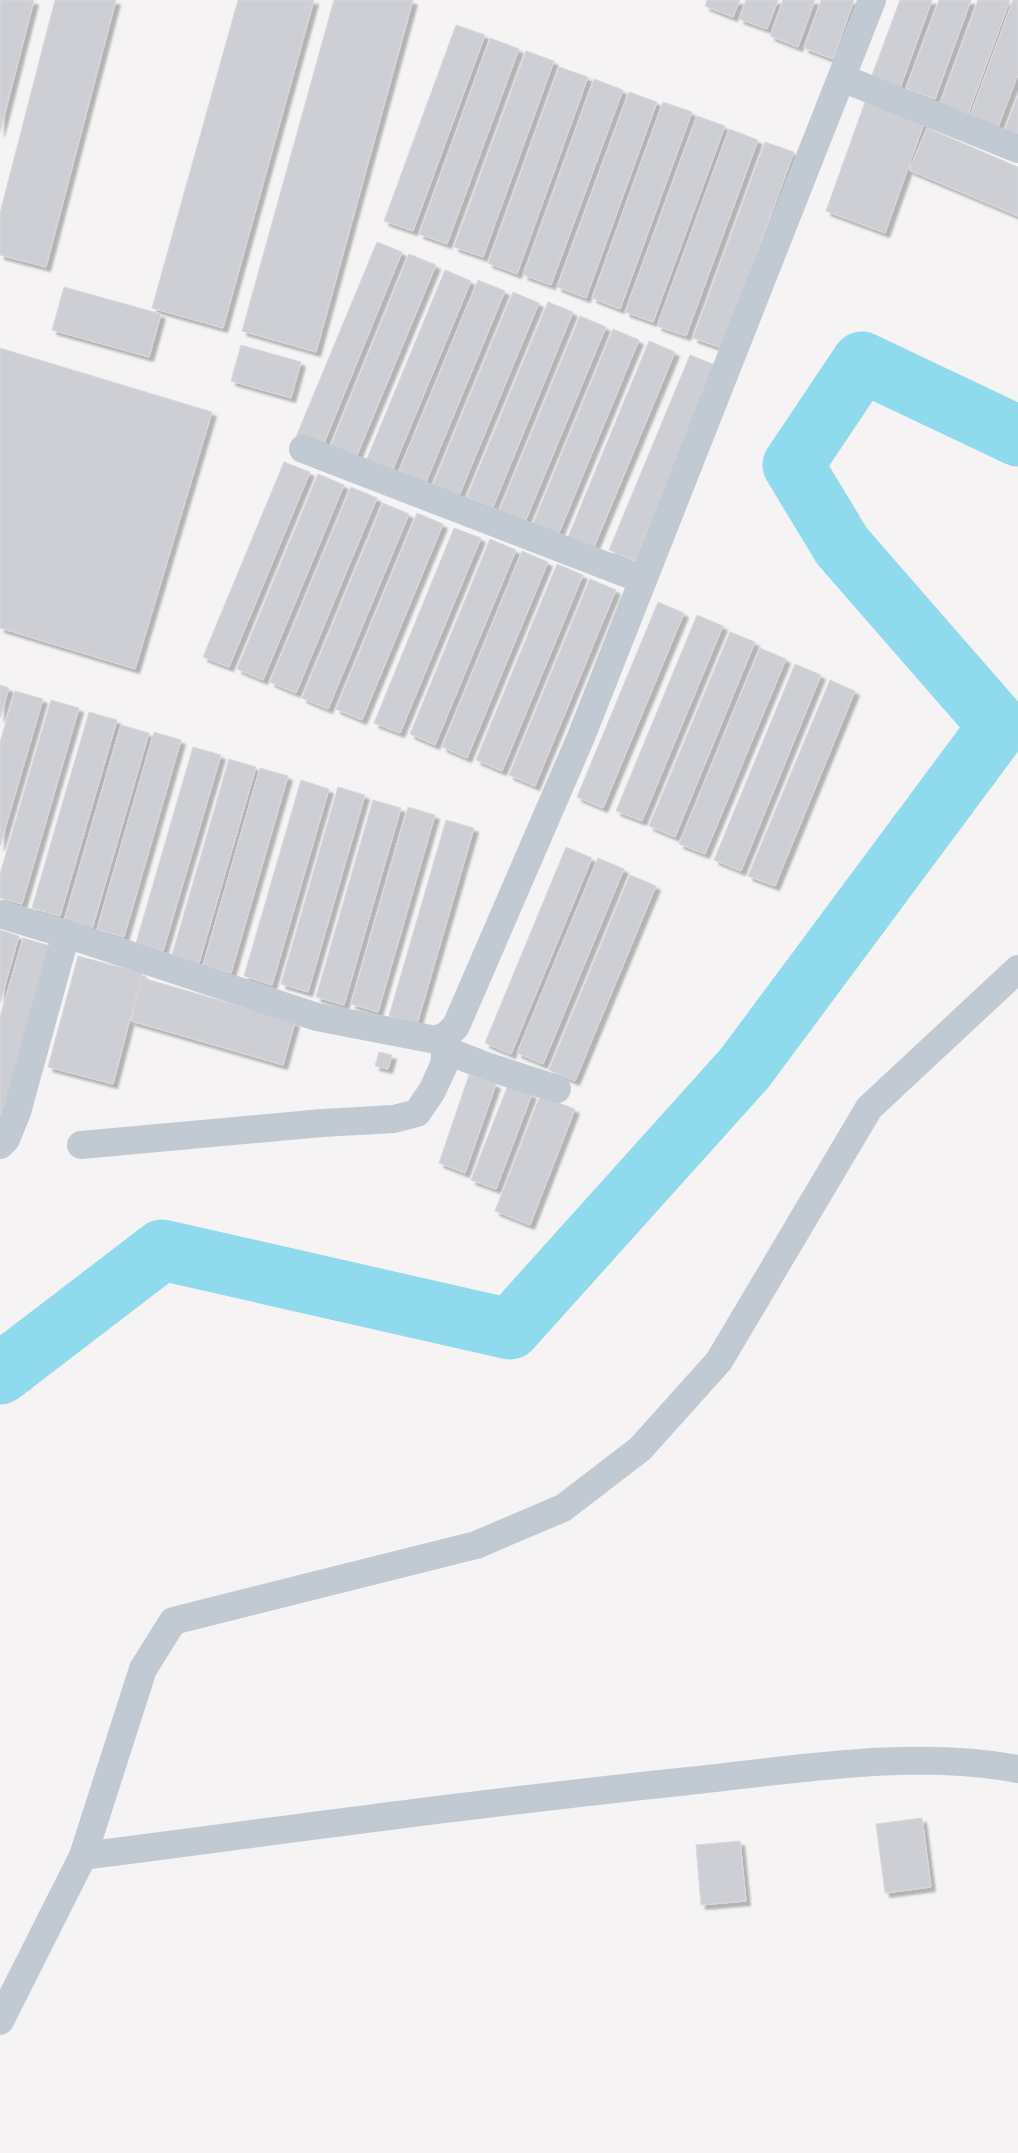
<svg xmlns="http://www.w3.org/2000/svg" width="1018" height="2153" font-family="Raleway,sans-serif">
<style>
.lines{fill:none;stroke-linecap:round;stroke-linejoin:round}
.river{stroke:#90daee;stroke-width:61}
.building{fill:#cdcfd5;stroke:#d7d9de;filter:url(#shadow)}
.minor{stroke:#c1cad2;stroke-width:28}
</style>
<defs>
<filter id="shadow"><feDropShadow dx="4.5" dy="4.5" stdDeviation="1" flood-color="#0004"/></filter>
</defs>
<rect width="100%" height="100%" fill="#f5f3f3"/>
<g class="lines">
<!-- river -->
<path class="river" d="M 0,1374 L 162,1250 L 510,1329 L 744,1069 L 999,726 L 842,546 L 793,465 L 862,362 L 1018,436"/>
</g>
<!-- building -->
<g class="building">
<path d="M 0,0 L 34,0 L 0,132 Z"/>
<path d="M 55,0 L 116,0 L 46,267 L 0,255 L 0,213 Z"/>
<path d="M 238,0 L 314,0 L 223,328 L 152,308 Z"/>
<path d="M 334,0 L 413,0 L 316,352 L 242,331 Z"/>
<path d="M 707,0 L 740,0 L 733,17 L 705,6 Z"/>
<path d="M 746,0 L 778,0 L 767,29 L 739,19 Z"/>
<path d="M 783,0 L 815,0 L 798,47 L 770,36 Z"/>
<path d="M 821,0 L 854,0 L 833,59 L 804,48 Z"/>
<path d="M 900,0 L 932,0 L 900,88 L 871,78 Z"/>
<path d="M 939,0 L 971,0 L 935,99 L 906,88 Z"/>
<path d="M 978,0 L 1010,0 L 968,114 L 940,104 Z"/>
<path d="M 1013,0 L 1018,0 L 1018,74 L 997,130 L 969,119 Z"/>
<path d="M 456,25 L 485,35 L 413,231 L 384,221 Z"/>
<path d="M 490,38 L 519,49 L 447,244 L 419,234 Z"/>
<path d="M 526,51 L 554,61 L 483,257 L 454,247 Z"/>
<path d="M 559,67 L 588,77 L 517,274 L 488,263 Z"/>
<path d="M 594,79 L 623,90 L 551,285 L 523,275 Z"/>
<path d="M 629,92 L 657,102 L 586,298 L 557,287 Z"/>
<path d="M 1018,95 L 1018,138 L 1004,133 Z"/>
<path d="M 663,102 L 692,112 L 620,309 L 592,298 Z"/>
<path d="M 865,102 L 924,123 L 885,233 L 826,211 Z"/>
<path d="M 697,116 L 725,126 L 653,322 L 625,312 Z"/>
<path d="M 927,128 L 1018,167 L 1018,216 L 909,170 Z"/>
<path d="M 729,129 L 758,140 L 686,336 L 657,326 Z"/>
<path d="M 765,142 L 794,152 L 722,348 L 693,338 Z"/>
<path d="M 377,242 L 402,252 L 322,448 L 296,437 Z"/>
<path d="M 409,254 L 436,265 L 355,460 L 329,450 Z"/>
<path d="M 445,270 L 471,281 L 390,476 L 364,466 Z"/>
<path d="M 478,280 L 505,291 L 424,487 L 397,476 Z"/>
<path d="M 64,287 L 161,314 L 149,357 L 52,330 Z"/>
<path d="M 513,292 L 539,303 L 458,498 L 432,487 Z"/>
<path d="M 548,302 L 573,312 L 493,507 L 467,497 Z"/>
<path d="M 580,316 L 606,327 L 525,522 L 499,511 Z"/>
<path d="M 613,329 L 639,340 L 558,535 L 533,524 Z"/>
<path d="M 649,341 L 675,352 L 594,547 L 568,537 Z"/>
<path d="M 241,345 L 301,362 L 291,398 L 231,381 Z"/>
<path d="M 0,348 L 212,412 L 135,669 L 0,628 Z"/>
<path d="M 690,355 L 715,365 L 635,561 L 609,550 Z"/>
<path d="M 284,462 L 310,472 L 229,667 L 203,657 Z"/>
<path d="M 318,474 L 344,485 L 263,680 L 237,669 Z"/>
<path d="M 351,487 L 377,498 L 296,693 L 270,682 Z"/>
<path d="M 383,503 L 409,514 L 328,709 L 302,698 Z"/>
<path d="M 417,513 L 443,524 L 362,720 L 336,709 Z"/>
<path d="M 454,528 L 481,538 L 400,733 L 374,723 Z"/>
<path d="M 490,539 L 516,550 L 435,745 L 410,734 Z"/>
<path d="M 522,551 L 548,562 L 467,758 L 442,747 Z"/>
<path d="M 557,564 L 583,575 L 502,771 L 476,760 Z"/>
<path d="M 590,579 L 616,590 L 535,786 L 509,775 Z"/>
<path d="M 658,602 L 684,613 L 603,808 L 577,797 Z"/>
<path d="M 697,615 L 723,626 L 642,821 L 616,811 Z"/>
<path d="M 730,632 L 755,642 L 675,837 L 649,826 Z"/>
<path d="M 760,648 L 786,659 L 705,854 L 679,844 Z"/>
<path d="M 795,664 L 821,675 L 741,871 L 714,860 Z"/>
<path d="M 830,680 L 855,691 L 775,886 L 748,876 Z"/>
<path d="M 0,685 L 9,688 L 0,718 Z"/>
<path d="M 15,691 L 43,699 L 0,846 L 0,742 Z"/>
<path d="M 51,700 L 79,708 L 22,904 L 0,898 L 0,874 Z"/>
<path d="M 89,712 L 117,720 L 60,916 L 32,908 Z"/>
<path d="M 121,725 L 149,733 L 92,929 L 64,921 Z"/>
<path d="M 154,732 L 181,740 L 124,937 L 97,929 Z"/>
<path d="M 193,747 L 221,755 L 163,951 L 136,943 Z"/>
<path d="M 229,759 L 256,767 L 199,963 L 172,955 Z"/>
<path d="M 260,768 L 288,776 L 231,973 L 203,965 Z"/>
<path d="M 301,780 L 329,789 L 272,985 L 244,976 Z"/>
<path d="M 338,787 L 365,795 L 308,992 L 281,984 Z"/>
<path d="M 373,800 L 401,808 L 344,1005 L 316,997 Z"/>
<path d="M 408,807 L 435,815 L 378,1012 L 351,1004 Z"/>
<path d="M 446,820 L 474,828 L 417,1024 L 389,1016 Z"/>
<path d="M 566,847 L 592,858 L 511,1054 L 485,1043 Z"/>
<path d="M 598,858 L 624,869 L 543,1064 L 517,1053 Z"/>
<path d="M 630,875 L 656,886 L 575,1081 L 549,1070 Z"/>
<path d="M 0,930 L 19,936 L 0,1003 Z"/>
<path d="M 23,938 L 51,946 L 0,1122 L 0,1017 Z"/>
<path d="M 78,956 L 142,973 L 113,1084 L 48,1067 Z"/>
<path d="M 143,978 L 295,1022 L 283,1065 L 131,1021 Z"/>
<path d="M 379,1052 L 392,1055 L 388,1069 L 375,1066 Z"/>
<path d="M 469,1075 L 496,1084 L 465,1173 L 439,1163 Z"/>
<path d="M 508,1085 L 532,1094 L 496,1189 L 471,1180 Z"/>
<path d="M 540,1096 L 575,1109 L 530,1225 L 495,1211 Z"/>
<path d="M 922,1818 L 931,1887 L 885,1893 L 876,1824 Z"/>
<path d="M 740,1841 L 746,1901 L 701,1905 L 696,1845 Z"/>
</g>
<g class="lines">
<!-- minor -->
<g class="minor">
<path d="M 842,78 L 1018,149"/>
<path d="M 303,449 L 643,580"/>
<path d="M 0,914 L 66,934"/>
<path d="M 445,1050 L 486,1066 L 557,1089"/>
<path d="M 0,1145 L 6,1139 L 17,1112 L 66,934 L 317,1017 L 436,1040 L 447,1035 L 456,1026 L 581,737 L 872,0"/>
<path d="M 81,1145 L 322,1123 L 394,1119 L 417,1113 L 432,1091 L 444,1065 L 447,1035"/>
<path d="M 83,1856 C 285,1830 486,1802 689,1781 C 794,1770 914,1749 1018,1769"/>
<path d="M 0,2021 L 83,1856 L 143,1669 L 173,1621 L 476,1545 L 563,1508 L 640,1449 L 719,1361 L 869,1108 L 1018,969"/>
</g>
</g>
</svg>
